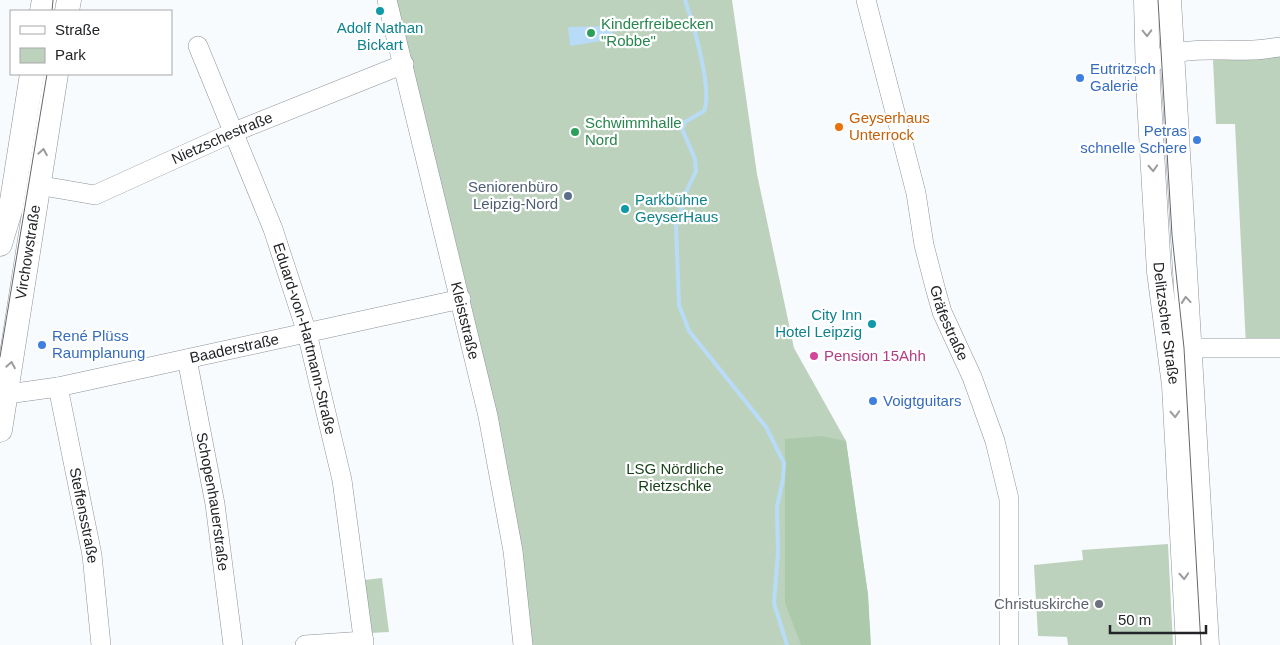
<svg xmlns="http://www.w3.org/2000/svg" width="1280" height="645" font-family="Helvetica,sans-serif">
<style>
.green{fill:#bdd2bd}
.forest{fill:#accaab}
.water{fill:#b8dcf7}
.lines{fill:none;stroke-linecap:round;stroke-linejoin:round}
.stream{stroke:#b8dcf7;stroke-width:4}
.minor-casing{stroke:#8c929a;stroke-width:20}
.major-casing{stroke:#8c929a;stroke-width:25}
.minor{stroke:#fff;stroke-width:19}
.major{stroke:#fff;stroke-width:24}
.tram{stroke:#65676a;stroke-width:1}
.oneway{stroke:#9c9c9e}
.culture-dot{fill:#0f9aa8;stroke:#fff;stroke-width:2}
.leisure-dot{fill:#2e9e5b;stroke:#fff;stroke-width:2}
.shop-dot{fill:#3f7fe0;stroke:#fff;stroke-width:2}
.food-dot{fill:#e8710a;stroke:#fff;stroke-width:2}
.service-dot{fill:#5c6f8a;stroke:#fff;stroke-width:2}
.hotel-dot{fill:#d1479c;stroke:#fff;stroke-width:2}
.worship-dot{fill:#6b7280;stroke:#fff;stroke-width:2}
.labels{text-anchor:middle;stroke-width:4.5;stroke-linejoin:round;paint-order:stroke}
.leisure-label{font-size:15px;fill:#27864d;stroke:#fff;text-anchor:start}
.culture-label{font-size:15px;fill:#0d838f;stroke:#fff}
.shop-label{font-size:15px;fill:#366cbe;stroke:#fff;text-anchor:start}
.food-label{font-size:15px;fill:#c56008;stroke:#fff;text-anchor:start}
.street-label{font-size:15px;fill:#222427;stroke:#fff}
.service-label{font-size:15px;fill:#4e5e75;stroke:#fff;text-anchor:end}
.hotel-label{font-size:15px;fill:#b23c85;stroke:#fff;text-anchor:start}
.park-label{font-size:15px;fill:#143f16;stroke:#fff}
.worship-label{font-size:15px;fill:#5b616d;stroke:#fff;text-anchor:end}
</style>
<rect width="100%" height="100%" fill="#f8fbfe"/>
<!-- green -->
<g class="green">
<path d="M 396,0 L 732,0 L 757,174 L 794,348 L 846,441 L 868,595 L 870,645 L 530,645 L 498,429 L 470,300 Z"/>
<path d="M 1280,56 L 1280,345 L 1246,346 L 1235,124 L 1216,124 L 1213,60 Z"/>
<path d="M 1168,544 L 1173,645 L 1068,645 L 1067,637 L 1038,636 L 1034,565 L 1083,560 L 1082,550 Z"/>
<path d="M 382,578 L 389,632 L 370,633 L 364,580 Z"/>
</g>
<!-- forest -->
<path class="forest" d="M 822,436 L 846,441 L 868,595 L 871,645 L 801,645 L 785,603 L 785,439 Z"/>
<!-- water -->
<path class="water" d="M 611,26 L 614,39 L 570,46 L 568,27 Z"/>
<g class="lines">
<!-- stream -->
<path class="stream" d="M 685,0 C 693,24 713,89 704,111 L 685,122 L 682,129 L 695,159 L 696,171 L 687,190 L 676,226 L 679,305 L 689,331 L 766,427 L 784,463 L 783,479 L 777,507 L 778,552 L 774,603 L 787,645"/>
<defs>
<g id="minor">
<path id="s1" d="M 387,0 L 488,416 L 513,551 L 523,645"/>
<path id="s2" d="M 866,0 L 916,193 L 924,245 L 936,291 L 942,312 L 972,377 L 995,441 L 1009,499 L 1009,645"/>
<path id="s3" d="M 198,46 L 273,229 L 307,333 L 342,480 L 364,645"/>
<path d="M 1147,66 C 1180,43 1216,52 1253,50 C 1262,50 1271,48 1280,47"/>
<path id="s4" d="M 37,185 L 95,195 L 234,132 L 404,64"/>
<path d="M 1177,348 L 1280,348"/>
<path id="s5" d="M 187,359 L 215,504 L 233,645"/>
<path id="s6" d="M 58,387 L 92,555 L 101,645"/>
<path id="s7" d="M 0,395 L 58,387 L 461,299"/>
<path d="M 305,645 L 364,641"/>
</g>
<g id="major">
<path id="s8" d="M 1146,0 L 1148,82 L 1159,272 L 1174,385 L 1188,645"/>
<path d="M 1169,0 L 1207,645"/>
<path d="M 42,11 L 44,0"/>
<path d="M 67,11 L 69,0"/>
<path d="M 0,244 L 11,207 L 32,74"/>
<path id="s9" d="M 0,430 L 56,74"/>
</g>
</defs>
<!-- minor casing -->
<use href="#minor" class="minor-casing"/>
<!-- major casing -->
<use href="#major" class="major-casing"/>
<!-- minor -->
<use href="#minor" class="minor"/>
<!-- major -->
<use href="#major" class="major"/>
<!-- tram -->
<g class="tram">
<path d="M 1158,0 L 1172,235 L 1184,348 L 1201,645"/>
<path d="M 52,11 L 53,0"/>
<path d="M 0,357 L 47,74"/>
</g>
</g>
<!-- one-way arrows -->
<defs><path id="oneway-chevron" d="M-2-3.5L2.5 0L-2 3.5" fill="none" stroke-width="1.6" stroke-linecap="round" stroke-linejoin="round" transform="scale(1.25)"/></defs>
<g class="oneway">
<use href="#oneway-chevron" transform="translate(1147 33) rotate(89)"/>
<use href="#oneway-chevron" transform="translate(43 152) rotate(-80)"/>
<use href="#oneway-chevron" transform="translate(1153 168) rotate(87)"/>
<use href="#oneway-chevron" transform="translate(1186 300) rotate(-95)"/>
<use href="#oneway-chevron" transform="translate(11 365) rotate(-80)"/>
<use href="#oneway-chevron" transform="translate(1175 414) rotate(87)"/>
<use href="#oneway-chevron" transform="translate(1184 576) rotate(87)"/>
</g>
<!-- markers -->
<g class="culture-dot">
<circle cx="380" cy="11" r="5"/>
<circle cx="625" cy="209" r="5"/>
<circle cx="872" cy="324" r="5"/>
</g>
<g class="leisure-dot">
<circle cx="591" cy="33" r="5"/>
<circle cx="575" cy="132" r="5"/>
</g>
<g class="shop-dot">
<circle cx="1080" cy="78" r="5"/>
<circle cx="1197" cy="140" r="5"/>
<circle cx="42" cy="345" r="5"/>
<circle cx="873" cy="401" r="5"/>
</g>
<circle class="food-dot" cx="839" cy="127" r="5"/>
<circle class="service-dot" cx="568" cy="196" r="5"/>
<circle class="hotel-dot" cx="814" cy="356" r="5"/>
<circle class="worship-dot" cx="1099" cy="604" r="5"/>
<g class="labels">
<!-- leisure labels -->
<g class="leisure-label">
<text x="601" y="29">Kinderfreibecken<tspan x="601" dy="17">"Robbe"</tspan></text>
<text x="585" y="128">Schwimmhalle<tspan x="585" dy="17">Nord</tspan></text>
</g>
<!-- culture labels -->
<g class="culture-label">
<text x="380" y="33">Adolf Nathan<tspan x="380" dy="17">Bickart</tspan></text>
<text x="635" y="205" text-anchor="start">Parkbühne<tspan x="635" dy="17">GeyserHaus</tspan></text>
<text x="862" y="320" text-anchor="end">City Inn<tspan x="862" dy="17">Hotel Leipzig</tspan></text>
</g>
<!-- shop labels -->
<g class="shop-label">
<text x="1090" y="74">Eutritzsch<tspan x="1090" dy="17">Galerie</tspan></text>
<text x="1187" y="136" text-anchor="end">Petras<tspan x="1187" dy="17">schnelle Schere</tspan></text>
<text x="52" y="341">René Plüss<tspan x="52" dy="17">Raumplanung</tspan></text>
<text x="883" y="406">Voigtguitars</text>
</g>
<!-- food labels -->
<g class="food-label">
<text x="849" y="123">Geyserhaus<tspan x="849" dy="17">Unterrock</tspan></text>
</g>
<!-- street labels -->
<g class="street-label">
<text dy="5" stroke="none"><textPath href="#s4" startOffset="198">Nietzschestraße</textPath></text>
<text dy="5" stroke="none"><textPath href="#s9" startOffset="180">Virchowstraße</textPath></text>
<text dy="5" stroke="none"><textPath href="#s1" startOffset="330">Kleiststraße</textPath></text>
<text dy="5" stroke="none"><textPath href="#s2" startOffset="334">Gräfestraße</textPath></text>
<text dy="5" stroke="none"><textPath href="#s8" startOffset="324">Delitzscher Straße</textPath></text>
<text dy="5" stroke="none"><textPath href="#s3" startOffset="312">Eduard-von-Hartmann-Straße</textPath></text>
<text dy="5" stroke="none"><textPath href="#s7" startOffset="239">Baaderstraße</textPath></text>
<text dy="5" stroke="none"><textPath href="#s5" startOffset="145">Schopenhauerstraße</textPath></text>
<text dy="5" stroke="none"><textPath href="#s6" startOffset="131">Steffensstraße</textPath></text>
</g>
<!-- service labels -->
<g class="service-label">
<text x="558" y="192">Seniorenbüro<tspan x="558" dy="17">Leipzig-Nord</tspan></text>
</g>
<!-- hotel labels -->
<g class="hotel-label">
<text x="824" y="361">Pension 15Ahh</text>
</g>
<!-- park labels -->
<g class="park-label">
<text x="675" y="474">LSG Nördliche<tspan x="675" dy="17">Rietzschke</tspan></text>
</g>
<!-- worship labels -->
<g class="worship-label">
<text x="1089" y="609">Christuskirche</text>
</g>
</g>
<!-- legend -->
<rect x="10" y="10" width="162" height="65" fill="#ffffff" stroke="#a7a7a9"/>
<rect x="20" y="26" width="25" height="8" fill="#ffffff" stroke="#a7a7a9"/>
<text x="55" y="35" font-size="15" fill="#222427">Straße</text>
<rect x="20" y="48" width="25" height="15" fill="#bdd2bd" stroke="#a7a7a9"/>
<text x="55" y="60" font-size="15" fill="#222427">Park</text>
<!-- scale -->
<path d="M1110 625v8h96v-8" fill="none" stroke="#222427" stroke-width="2.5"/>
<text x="1118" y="625" font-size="15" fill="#222427" stroke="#ffffff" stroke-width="4" paint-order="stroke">50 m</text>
</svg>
